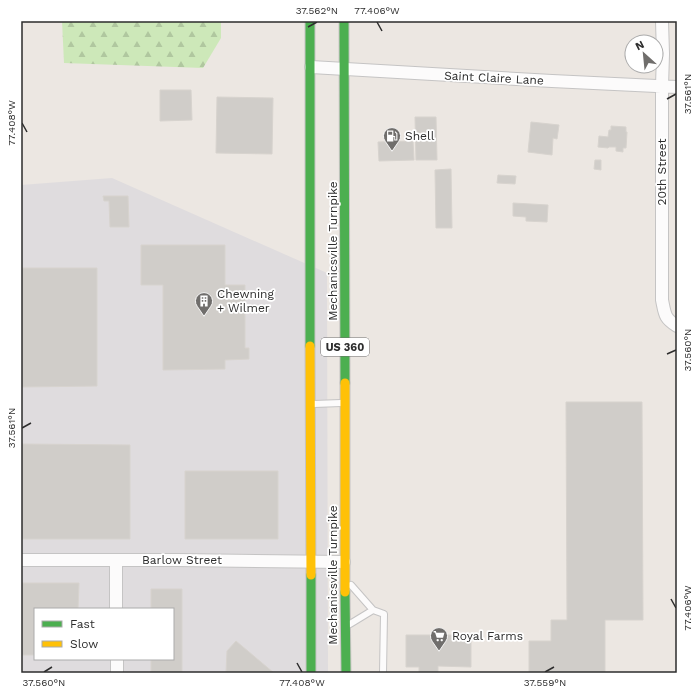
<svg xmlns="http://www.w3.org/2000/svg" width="698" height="694" font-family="'Work Sans',sans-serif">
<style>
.industrial{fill:#dfdcde;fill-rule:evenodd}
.forest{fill:url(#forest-firs)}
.building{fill:#d0cdc9;stroke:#d7d3ce}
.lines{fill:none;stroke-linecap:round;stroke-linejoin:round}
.lane-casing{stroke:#c5c4c4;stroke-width:8}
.street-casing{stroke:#c5c4c4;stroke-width:14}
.fast-casing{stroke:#c6c4c3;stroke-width:11}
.slow-casing{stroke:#c6c4c3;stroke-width:11}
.lane{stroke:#fcfbfb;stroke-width:6}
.street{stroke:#fcfbfb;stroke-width:12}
.fast{stroke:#4caf50;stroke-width:9}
.slow{stroke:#ffc107;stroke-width:9}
.ticks{fill:none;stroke:#2d2d2d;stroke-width:1.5}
.labels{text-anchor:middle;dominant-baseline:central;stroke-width:3.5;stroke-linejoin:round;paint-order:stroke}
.shield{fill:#fff;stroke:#6c6c6c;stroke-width:1}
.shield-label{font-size:11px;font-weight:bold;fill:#2d2d2d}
.street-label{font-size:12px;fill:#2d2d2d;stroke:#fff}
.poi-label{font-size:12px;fill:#2d2d2d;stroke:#fff;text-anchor:start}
.neatline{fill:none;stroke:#2d2d2d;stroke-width:1.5}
.ticks-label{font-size:10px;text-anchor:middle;fill:#2d2d2d}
</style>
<defs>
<pattern id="forest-firs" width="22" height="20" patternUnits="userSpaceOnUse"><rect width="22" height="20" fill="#cde8b9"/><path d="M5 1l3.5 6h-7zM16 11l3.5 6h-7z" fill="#b0c79f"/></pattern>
</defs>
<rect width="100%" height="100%" fill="#ece7e2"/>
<path class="industrial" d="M112 178 327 273 328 673H21V185ZM35 609H173V659H35Z"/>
<path class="forest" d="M62 21H221V38L203 68 64 63Z"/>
<path class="building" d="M160 90H191L192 120 160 121Z
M217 97 273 98 272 154 216 153Z
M415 117H436L437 160H416Z
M531 122 559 125 557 139 553 138 552 155 528 152Z
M611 126 626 127V132H627L626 148H623V152L616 151V147H609L608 148 598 147 599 136 608 137 609 130H611Z
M413 141 414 160 379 161 378 142Z
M595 160H601V170L594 169Z
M451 169 452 228H436L435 170Z
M498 175 516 176 515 184 497 183Z
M103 196H128L129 227H110L109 201H104Z
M513 203 548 205 547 222 526 221V217L513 216Z
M141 245H225V285H245V348H249V359L225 360V369L163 370V285H141Z
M21 268H97V386L21 387Z
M566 402H642L643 620H605V673H529V641H551V620H567Z
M21 444 130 445V539H21Z
M185 471H278V539H185Z
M21 583H79L78 609H35V655H21Z
M151 589H182V673H151V659H173V609H151Z
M406 635H471V667L438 666V673H419V667H406Z
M236 641 274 673H226L227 651Z"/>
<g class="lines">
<g class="lane-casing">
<path id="lane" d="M314 404 341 403
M373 610 384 614 383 673
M350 624 373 610 351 585"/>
</g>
<g class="street-casing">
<path id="street" d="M662 21 663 54 662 86V300C665 314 664 318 677 326
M311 67 552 81 677 87
M21 560H177L344 562
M116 560V609
M117 659V673"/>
</g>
<g class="fast-casing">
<path id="fast" d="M310 21V346
M344 21 345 383
M311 575V673
M345 592 346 673"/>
</g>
<g class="slow-casing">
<path id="slow" d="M310 346 311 575
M345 592V383"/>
</g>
<use href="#lane" class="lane"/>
<use href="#street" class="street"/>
<use href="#fast" class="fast"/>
<use href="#slow" class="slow"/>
</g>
<path class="ticks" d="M377 22 382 31M308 27 317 22M667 99 676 94M22 123 27 132M667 354 676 350M22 428 31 423M671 599 676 608M297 663 302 672M44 672 52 667M545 672 554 667"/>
<defs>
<g id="fuel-pin" transform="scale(0.9)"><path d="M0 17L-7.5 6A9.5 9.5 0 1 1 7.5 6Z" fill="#706e6c" stroke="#fff"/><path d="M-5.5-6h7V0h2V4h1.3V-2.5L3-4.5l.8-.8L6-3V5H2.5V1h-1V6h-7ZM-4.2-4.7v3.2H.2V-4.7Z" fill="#fff"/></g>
<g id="building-pin" transform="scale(0.9)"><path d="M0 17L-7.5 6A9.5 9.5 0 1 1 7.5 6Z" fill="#706e6c" stroke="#fff"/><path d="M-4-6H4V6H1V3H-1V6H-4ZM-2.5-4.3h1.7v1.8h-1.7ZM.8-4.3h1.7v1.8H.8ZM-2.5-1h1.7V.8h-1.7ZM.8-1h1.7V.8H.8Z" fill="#fff"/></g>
<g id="supermarket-pin" transform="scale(0.9)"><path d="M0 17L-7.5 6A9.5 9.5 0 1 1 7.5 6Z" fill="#706e6c" stroke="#fff"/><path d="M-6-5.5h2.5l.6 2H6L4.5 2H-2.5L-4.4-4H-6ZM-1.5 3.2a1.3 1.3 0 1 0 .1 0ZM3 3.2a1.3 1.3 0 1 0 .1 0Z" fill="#fff"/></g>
</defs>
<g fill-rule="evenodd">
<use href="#fuel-pin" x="392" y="136"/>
<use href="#building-pin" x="204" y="301"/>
<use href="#supermarket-pin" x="439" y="636"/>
</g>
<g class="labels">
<rect class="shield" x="321" y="338" width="48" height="18" rx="3"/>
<g class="shield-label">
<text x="345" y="347">US 360</text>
</g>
<g class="street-label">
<text transform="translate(494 78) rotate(3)">Saint Claire Lane</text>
<text transform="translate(662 172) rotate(-90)">20th Street</text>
<text transform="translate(333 251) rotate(-90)">Mechanicsville Turnpike</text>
<text x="182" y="560">Barlow Street</text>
<text transform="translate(333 575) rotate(-90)">Mechanicsville Turnpike</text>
</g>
<g class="poi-label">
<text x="405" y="136">Shell</text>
<text x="217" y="294">Chewning<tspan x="217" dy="14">+ Wilmer</tspan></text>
<text x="452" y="636">Royal Farms</text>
</g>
</g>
<rect width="698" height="694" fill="none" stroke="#ffffff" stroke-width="44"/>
<rect x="34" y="608" width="140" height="52" fill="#ffffff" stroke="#ababab"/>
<rect x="42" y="621" width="20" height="6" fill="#4caf50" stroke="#ababab"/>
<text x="70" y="628" font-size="12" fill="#2d2d2d">Fast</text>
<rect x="42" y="641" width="20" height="6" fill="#ffc107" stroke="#ababab"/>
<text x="70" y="648" font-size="12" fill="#2d2d2d">Slow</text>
<g transform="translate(644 54) rotate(333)"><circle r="19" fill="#ffffff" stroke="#ababab"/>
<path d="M0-3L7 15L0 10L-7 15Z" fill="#706e6c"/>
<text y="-6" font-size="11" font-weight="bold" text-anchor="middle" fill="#2d2d2d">N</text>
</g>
<rect x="22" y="22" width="654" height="650" class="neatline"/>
<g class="ticks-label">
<text x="317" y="14">37.562°N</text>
<text x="377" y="14">77.406°W</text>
<text transform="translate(687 94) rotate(-90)" y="4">37.561°N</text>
<text transform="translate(11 123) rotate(-90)" y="4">77.408°W</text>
<text transform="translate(687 350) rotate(-90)" y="4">37.560°N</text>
<text transform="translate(11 428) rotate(-90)" y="4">37.561°N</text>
<text transform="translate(687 608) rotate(-90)" y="4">77.406°W</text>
<text x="44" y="686">37.560°N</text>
<text x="302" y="686">77.408°W</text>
<text x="545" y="686">37.559°N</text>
</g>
</svg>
